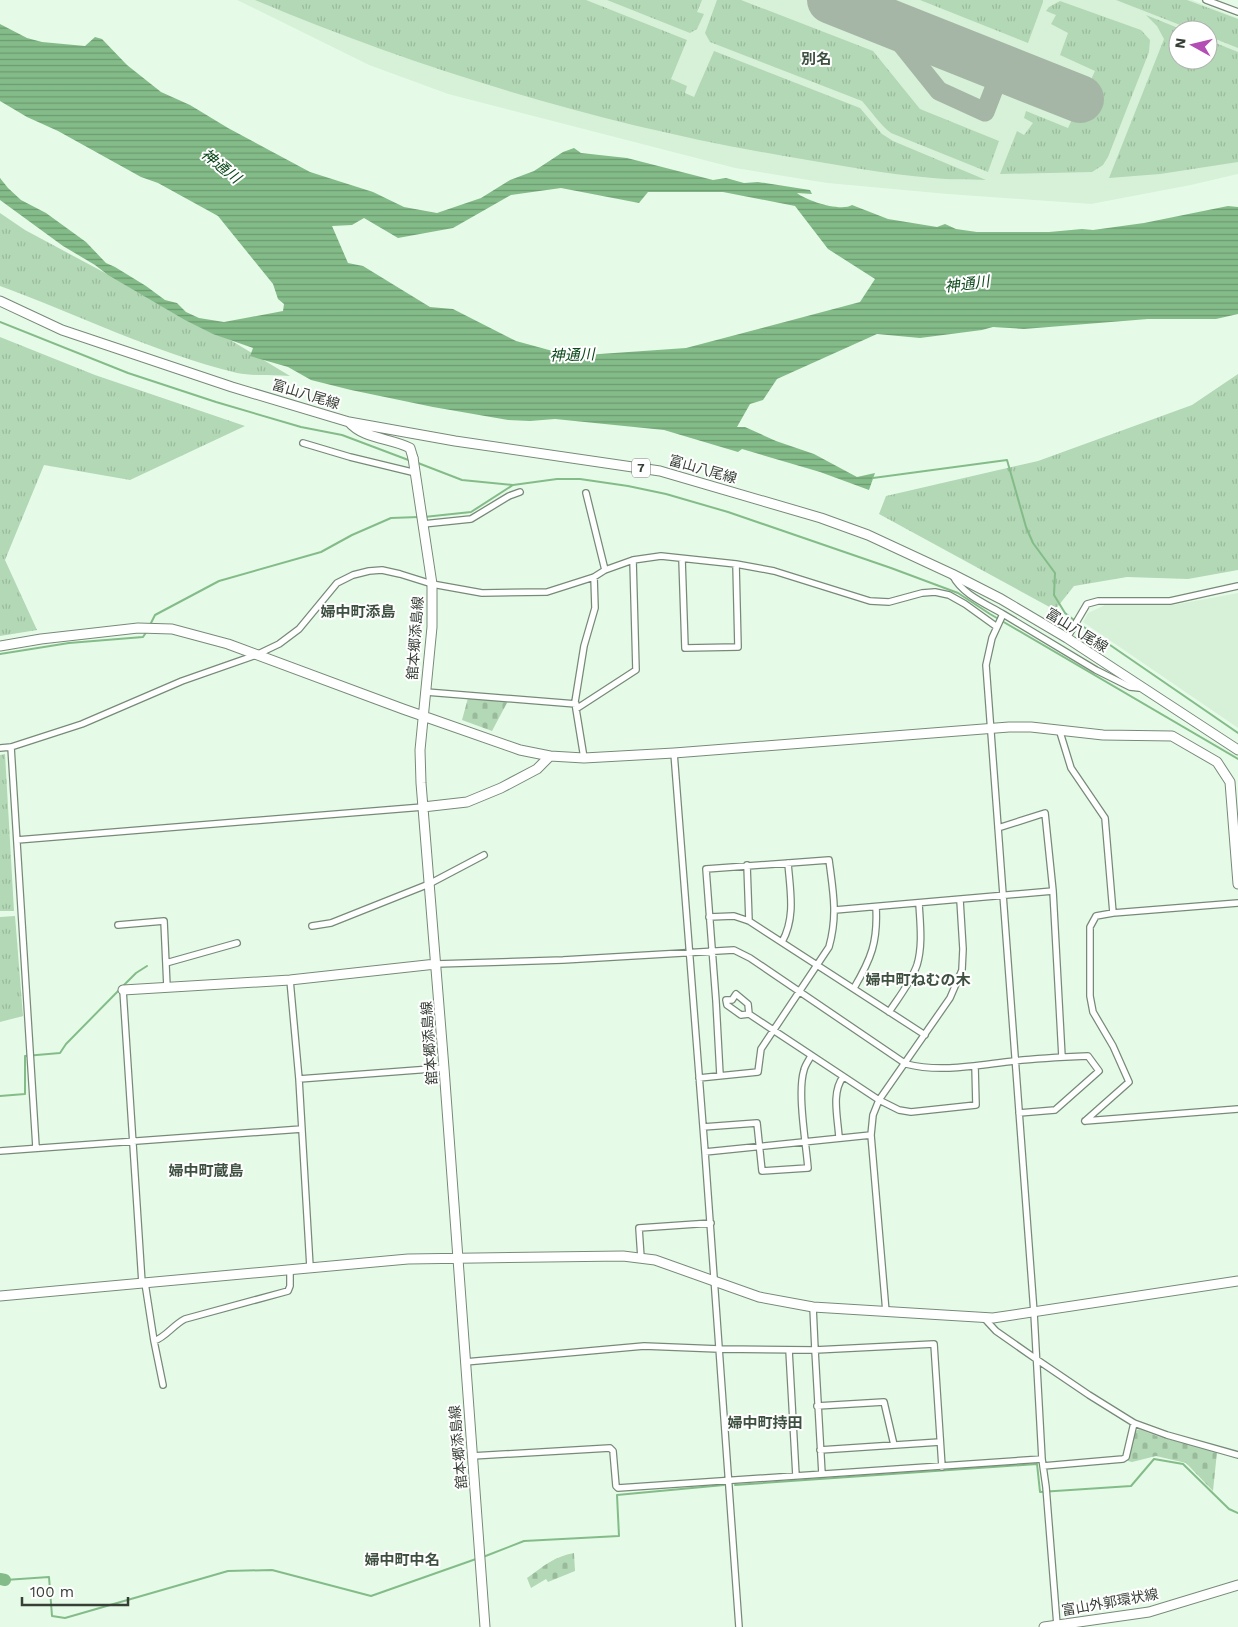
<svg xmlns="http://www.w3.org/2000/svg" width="1238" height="1627" font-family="'Work Sans','Noto Sans JP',sans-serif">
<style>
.built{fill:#d7f1d8;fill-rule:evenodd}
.grass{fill:url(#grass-tufts)}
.cemetery{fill:url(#cemetery-stones)}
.water{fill:url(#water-rules);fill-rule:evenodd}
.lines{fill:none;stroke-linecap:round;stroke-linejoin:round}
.stream{stroke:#84bc89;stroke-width:2}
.river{stroke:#84bc89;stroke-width:12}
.taxiway{stroke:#a6b6a6;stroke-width:19}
.runway{stroke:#a6b6a6;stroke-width:48}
.street-casing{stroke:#778a78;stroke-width:8}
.secondary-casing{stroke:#778a78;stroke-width:11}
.primary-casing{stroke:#778a78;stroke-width:11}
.street{stroke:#fff;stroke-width:5.5}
.secondary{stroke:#fff;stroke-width:9}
.primary{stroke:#fff;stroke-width:9}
.labels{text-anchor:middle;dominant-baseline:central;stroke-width:4;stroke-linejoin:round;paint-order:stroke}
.shield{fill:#fff;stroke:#727872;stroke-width:1}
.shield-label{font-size:12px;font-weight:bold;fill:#363e36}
.street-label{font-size:14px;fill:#363e36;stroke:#fff}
.neighbourhood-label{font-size:15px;font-weight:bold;fill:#3e5040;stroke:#fff}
.water-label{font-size:15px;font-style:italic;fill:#0b491a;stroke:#fff}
</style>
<defs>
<pattern id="grass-tufts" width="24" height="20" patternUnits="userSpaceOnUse" patternTransform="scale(1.25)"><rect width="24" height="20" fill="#b2d8b5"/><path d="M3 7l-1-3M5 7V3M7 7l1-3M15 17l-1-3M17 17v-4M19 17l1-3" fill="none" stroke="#9aba9c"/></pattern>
<pattern id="cemetery-stones" width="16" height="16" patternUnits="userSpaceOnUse" patternTransform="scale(1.25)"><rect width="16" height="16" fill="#b2d8b5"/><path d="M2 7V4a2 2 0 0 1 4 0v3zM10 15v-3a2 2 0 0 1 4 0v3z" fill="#9aba9c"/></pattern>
<pattern id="water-rules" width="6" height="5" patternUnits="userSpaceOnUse" patternTransform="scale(1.25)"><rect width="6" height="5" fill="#84bc89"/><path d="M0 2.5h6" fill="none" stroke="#6d9a71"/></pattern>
</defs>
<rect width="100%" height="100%" fill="#e6fbe7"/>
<path class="built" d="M237 0H1192L1238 18V174L1191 185 1091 204 947 194 827 183 735 168 448 94 369 65ZM1178 30H1208V60H1178Z
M1238 593V728L1083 622 1088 613 1109 603 1173 605Z"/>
<path class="grass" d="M255 0H586L687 40 671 79 687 86 685 93 694 97 714 51 860 108 882 134 893 141 986 180C968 179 950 180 933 178 885 174 837 165 790 157 606 126 427 72 255 0Z
M607 0H702L697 12 704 14 697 29 690 33Z
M717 0H741L873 51 920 109 999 141 988 172 891 133C879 124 872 112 862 101L710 42 705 33Z
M920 0H1043V2L1028 43Z
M1116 0H1187L1238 19V48L1208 36V30H1193Z
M1060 1 1141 30 1150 40 1149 52 1108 157 1103 165 1092 172 1000 174 1017 131 1024 135 1033 123 1024 118 1026 111 1068 128 1095 71 1060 55 1068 33 1051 24 1056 15 1046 11 1049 7Z
M1146 15 1183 30H1178V60H1208V40L1238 52V162L1160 174 1109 178 1164 39 1157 26Z
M0 213 25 230 232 341 290 376C273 375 254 376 237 373 155 353 79 315 0 286Z
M0 337 95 375 245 426 130 480 44 465 5 560 37 630 0 636Z
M1238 374V570L1188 579 1127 577 1074 586 1055 610 879 514 886 496 1038 461 1192 405Z
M5 754 14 911H0V755Z
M15 916 23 1016 0 1022V917Z"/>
<path class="cemetery" d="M468 698 508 701 492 731 462 720Z
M1139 1429 1157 1436 1217 1452 1213 1491 1186 1463 1156 1456 1132 1462 1128 1461 1134 1432Z
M574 1553 575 1571 548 1582 546 1579 531 1588 527 1578C542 1567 555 1556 574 1553Z"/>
<path class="water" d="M0 24 27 38 42 42 85 46 95 37 102 39 127 65 161 92 190 105 228 128 310 172 373 192 404 207 437 213 481 198 510 180 534 171 563 152 574 148 581 153 627 158 713 180 726 178 744 183 758 182 810 190 812 194 797 193C807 201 841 212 852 205L888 219 937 227 945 224 956 229 977 232H1049L1082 229 1093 230 1144 223 1228 206 1238 207V314L1216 319H1148L1024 329 993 327 982 330 920 338 877 334 777 379 763 400 750 404 737 427H745L776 441 814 454 857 477 875 473 869 490 820 472 742 449 738 452 664 430 555 419 530 421 508 420 433 407 351 390 311 380 288 367 250 356 253 348 213 334 185 320 108 275 95 265 63 246 0 200V178L8 188 21 200 46 213 86 242 106 263 115 267 146 286 165 300 177 303 186 312 199 318 224 322 283 311 284 304 278 299 273 284 218 216 158 183 141 177 58 131 27 117 0 101ZM561 188 639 203 648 192H723L795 206 828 249 875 279 860 302 686 348 571 356 516 341 453 309 430 307 363 266 348 263 332 226 352 225 364 218 398 238 453 228 511 195Z"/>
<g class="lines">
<path class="stream" d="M0 322 128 373 216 402 301 427 342 435 411 461
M418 463 462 480 513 485 557 479H580L628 486 666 494 728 512 891 568 958 593 990 614 1238 759
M873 478 1007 460 1026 527 1033 543 1055 573 1054 595 1065 613 1074 620
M424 517 471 512 513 485
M1078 623 1238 733
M150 625 155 615 219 581 321 552 352 535 391 518 419 517
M0 654 69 643 143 637 147 631
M0 1096 25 1094V1056L60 1053 66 1044 125 984 136 973 147 966
M735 1485 1037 1464 1040 1492 1131 1486 1154 1459 1183 1464 1229 1509 1238 1513
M483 1557 524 1541 619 1536 617 1495 724 1485
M5 1580 49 1577 52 1616 65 1618 228 1571 272 1570 371 1596 476 1559"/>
<path class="river" d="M0 1579 5 1580"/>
<path class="taxiway" d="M882 20 939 91 985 112 1002 68"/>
<path class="runway" d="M831 0 1080 99"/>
<g class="street-casing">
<path id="street" d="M1206 0 1238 12
M303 443 350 457 416 473
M586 493 605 570
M423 524 471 519 509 496 520 492
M682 559 685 648 738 647 736 564
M953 576C962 594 986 604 1003 614L992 638 986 665 1034 1313 1042 1459 1046 1487 1057 1625
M594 577 595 608 584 646 575 702 576 709 636 670 633 560
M1003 614 1096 670 1130 687 1139 688
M1067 638 1087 604 1098 601H1170L1238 586
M426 692 576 704
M576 709 584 758
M1059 729 1071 768 1105 818 1113 913
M11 747 36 1147
M0 748 11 747 82 724 182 681 256 655 279 644 299 629 337 583 353 575 369 571 382 570 400 574 432 584 482 593 547 592 594 577 605 570 633 560 661 556 736 564 774 571 870 601 889 602 922 593 935 592 949 595 965 604 997 627
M674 753 705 1152 739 1627
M998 828 1045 813 1053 891 1062 1057
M17 840 423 807
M747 865 749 921
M835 910 1053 891
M709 917 734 916 749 921 925 1035
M118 925 164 921 167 987
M312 926 331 923 429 884 484 855
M782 942C796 917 790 890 788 863
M166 963 237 943
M436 964 563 960 734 950 750 958 906 1064C941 1073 978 1065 1014 1061 1038 1058 1063 1057 1088 1056L1099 1071 1055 1110 1019 1113
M290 980 299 1079 310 1267
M854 988C871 959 878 942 876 907
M123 990 142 1283
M889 1012C899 997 911 982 917 965 923 945 920 923 919 903
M749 1014 748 1004 736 994 732 1000H726L727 1005 741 1015 749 1014 879 1100 899 1110 911 1112 976 1105 975 1066
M699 1078 758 1072 761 1049 829 947C838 915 833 891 829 860L706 869 716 1001 720 1075
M299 1079 444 1068
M1085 1121 1129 1082 1113 1046 1093 1012 1090 996V927L1096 916 1113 913 1238 903
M1085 1121 1238 1109
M703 1127 757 1123 762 1171 808 1168C806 1143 797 1092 804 1070 805 1065 809 1060 811 1056
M839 1138C838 1118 831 1093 843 1077
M0 1151 302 1129
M705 1152 871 1135
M641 1258 639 1228 711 1223
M145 1283 154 1341C166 1337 173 1325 185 1319L288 1291 290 1286V1269
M886 1312 871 1135 873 1115 879 1100 950 998 962 970 963 949 960 900
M984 1318 996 1331 1036 1359 1089 1395 1134 1423 1167 1435 1238 1455
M154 1341 163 1385
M789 1350 796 1476
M465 1362 644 1346 719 1349 815 1350 813 1307
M817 1406 884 1402 894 1445
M820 1450 940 1442
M472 1456 610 1448 613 1451 616 1486 618 1488 1042 1459
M1043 1466 1123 1459 1126 1457 1134 1423
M822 1474 815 1350 934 1344 942 1467"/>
</g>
<g class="secondary-casing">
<path id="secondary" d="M413 458 432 584V627L420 750 421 783 444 1068 485 1627
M0 646 41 639 138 628 172 629 228 644 403 709 520 750 550 756
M423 807 467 802 501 788 537 769 550 756 584 758 674 753 1009 727H1031L1103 735 1172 736 1217 762 1230 782 1238 884
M123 990 290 980 436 964
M0 1296 408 1259 623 1256 655 1260 759 1297 813 1307 993 1318 1238 1281"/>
</g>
<g class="primary-casing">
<path id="primary" d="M0 301 62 330 232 387 349 422 455 441 660 471 821 518 868 535 952 574 1001 599 1067 638 1238 750
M349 422C363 439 391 438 410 448L413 458
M1044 1627 1149 1612 1238 1585"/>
</g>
<use href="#street" class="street"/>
<use href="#secondary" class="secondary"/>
<use href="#primary" class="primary"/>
</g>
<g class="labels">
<rect class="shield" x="632" y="458.5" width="18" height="19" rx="4"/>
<g class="shield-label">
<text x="641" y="468">7</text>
</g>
<g class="street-label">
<text transform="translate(306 394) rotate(17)">富山八尾線</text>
<text transform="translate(703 469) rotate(16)">富山八尾線</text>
<text transform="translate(1077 630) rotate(32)">富山八尾線</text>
<text transform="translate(415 638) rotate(-86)">舘本郷添島線</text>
<text transform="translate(429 1043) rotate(-94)">舘本郷添島線</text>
<text transform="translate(458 1447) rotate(-95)">舘本郷添島線</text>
<text transform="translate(1110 1602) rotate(-10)">富山外郭環状線</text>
</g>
<g class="neighbourhood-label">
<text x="816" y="59">別名</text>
<text x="358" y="612">婦中町添島</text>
<text x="918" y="980">婦中町ねむの木</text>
<text x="206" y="1171">婦中町蔵島</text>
<text x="765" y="1423">婦中町持田</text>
<text x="402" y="1560">婦中町中名</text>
</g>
<g class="water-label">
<text transform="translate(221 166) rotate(39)">神通川</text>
<text transform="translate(967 284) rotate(-7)">神通川</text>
<text transform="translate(572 355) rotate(-2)">神通川</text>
</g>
</g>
<g transform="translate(1193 45) rotate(278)"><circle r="24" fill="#ffffff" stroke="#afb2af"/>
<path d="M0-4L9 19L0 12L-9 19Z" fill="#b24eb4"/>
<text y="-8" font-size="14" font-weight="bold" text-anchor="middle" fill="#363e36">N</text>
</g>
<path d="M22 1597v8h106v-8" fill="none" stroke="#363e36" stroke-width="2.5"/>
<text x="30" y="1597" font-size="15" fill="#363e36" stroke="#ffffff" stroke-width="4" paint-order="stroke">100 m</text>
</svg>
